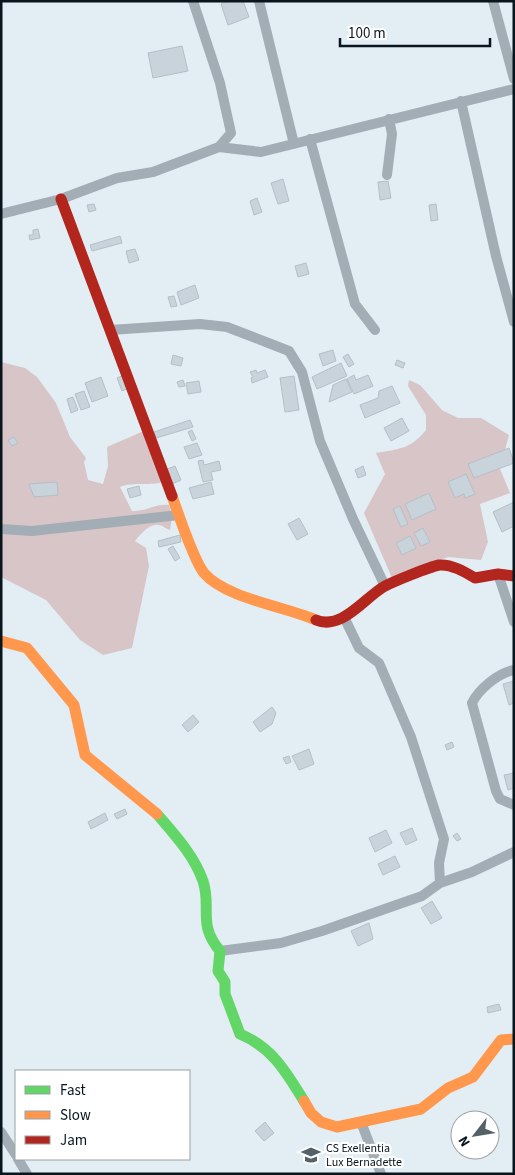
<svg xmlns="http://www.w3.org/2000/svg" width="515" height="1175" font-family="'Source Sans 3',sans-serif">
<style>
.forest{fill:#d8c5c7}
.building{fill:#c8d3db;stroke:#b4bfc6}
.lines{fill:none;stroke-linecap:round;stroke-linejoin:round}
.street{stroke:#a2adb5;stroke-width:10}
.fast{stroke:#63d668;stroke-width:11}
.slow{stroke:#ff974d;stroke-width:11}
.jam{stroke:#b3261e;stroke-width:11}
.labels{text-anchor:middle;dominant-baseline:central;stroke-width:4.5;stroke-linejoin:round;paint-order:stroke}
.poi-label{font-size:12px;fill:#08151d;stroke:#fff;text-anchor:start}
</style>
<rect width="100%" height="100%" fill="#e2edf4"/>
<path class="forest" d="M1 362 25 368 37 377 56 403 70 437 86 458 84 462 88 480 103 484 108 466 107 447 146 430 165 481C151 487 134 481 120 487L132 511C145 512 156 503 169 505L172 517 170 530C166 529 162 525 159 525 149 523 140 535 135 541L146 548 149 566 132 648 103 655 80 640 46 600 1 577Z
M409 380 420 385 442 410 458 418H481L509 435 500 469 510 493 480 504 488 542 481 560 448 557 392 578 364 513 385 474 376 453C399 449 411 449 426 430V415L408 386Z"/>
<path class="building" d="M227 1H243L249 17 228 25 221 4Z
M182 46 188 71 153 78 148 53Z
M283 179 289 201 278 204 271 183Z
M388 181 391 198 380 200 378 182Z
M257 198 262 212 254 215 250 201Z
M94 204 96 210 89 212 87 205Z
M436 204 438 220 431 221 429 205Z
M38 229 40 238 30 240 29 235H33V230Z
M120 236 122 243 92 251 90 245Z
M135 249 139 260 129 263 126 251Z
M306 263 309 274 298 277 295 266Z
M195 285 199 298 181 305 177 292Z
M174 296 177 306 171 307 168 297Z
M333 350 336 361 323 366 319 354Z
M348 354 354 364 349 367 343 357Z
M173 355 183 358 181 366 171 364Z
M397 360 405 363 403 368 395 365Z
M341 363 347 376 317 389 312 377Z
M256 370 257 373 265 370 268 377 252 383 251 378 253 377 250 372Z
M124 375 129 388 122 391 117 378Z
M354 375 356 380 368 375 373 386 354 394 347 379Z
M294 376 299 410 285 412 280 378Z
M101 377 108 396 92 402 85 383Z
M346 379 352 392 329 402 333 385Z
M183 380 185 386 179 387 177 382Z
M199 381 201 392 188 394 186 383Z
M392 386 400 403 365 418 360 405 378 398 379 391Z
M84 391 90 407 81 410 75 394Z
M73 397 78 410 71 413 67 399Z
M402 418 409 431 391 441 384 428Z
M190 420 193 427 156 438 154 432Z
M192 430 196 439 192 441 188 432Z
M14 437 18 443 12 446 8 440Z
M197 443 202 455 189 459 184 447Z
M509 448 514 463 474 478 468 464Z
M203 460 204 465 219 461 221 470 211 472 213 480 203 482 198 461Z
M175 466 181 480 170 485 165 470Z
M363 466 366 475 358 478 355 470Z
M466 474 475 494 465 498 464 494 455 498 448 482Z
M57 482 58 495 34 497 29 484Z
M211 482 214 494 193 499 189 488Z
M139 486 141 495 130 498 127 489Z
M429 493 436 509 412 520 405 504Z
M514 502V526L502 532 493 512Z
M400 506 408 524 401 527 393 509Z
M299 518 308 534 297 540 288 524Z
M423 528 430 542 421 546 414 533Z
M180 535 181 542 159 547 158 541Z
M410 536 416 548 402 555 396 543Z
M173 546 180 558 175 561 168 549Z
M514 681V703L509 705 503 684Z
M272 707 276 713 272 724 260 732 253 722Z
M193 715 199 722 188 732 182 725Z
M452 742 454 747 447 750 445 745Z
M309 749 314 764 299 770 292 756Z
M289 756 291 762 286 764 283 758Z
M514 773V788L508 790 504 775Z
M125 809 127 814 117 819 114 814Z
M105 813 108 820 91 829 88 822Z
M412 828 417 840 406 845 400 833Z
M386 830 392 843 375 852 369 838Z
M457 833 461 839 457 841 453 836Z
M395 856 400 867 383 875 378 864Z
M432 901 442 918 431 924 421 908Z
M369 923 373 939 358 946 351 931Z
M499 1004 501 1010 488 1013 487 1007Z
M265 1122 274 1133 264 1141 255 1131Z"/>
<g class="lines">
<path class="street" d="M193 1 220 83 231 133 219 147
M259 1 294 144
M493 1 514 79
M461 101 496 256 514 322
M310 139 355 304 375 330
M387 175 392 134 389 119
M1 214 61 199 117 178 153 172 219 147 261 152 514 89
M110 330 200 324 227 327 289 351 302 372 320 441 353 519 385 586
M1 529 32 531 179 515
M498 574 514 622
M344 617 359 648 379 663 411 737 444 839 439 863 440 883
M514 670C498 673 479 689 472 703L496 791 500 799 514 805
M220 951 281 943 322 931 422 896 440 883 472 872 514 852
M361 1122 381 1174
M1 1132 16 1155
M18 1159 27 1174"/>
<path class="fast" d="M157 814C174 834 194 855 203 881 212 908 197 924 220 951L218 971 225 982V994L240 1034C273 1048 286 1072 304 1101"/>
<path class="slow" d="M172 496C178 513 194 561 204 573 225 598 286 607 316 620
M1 641 27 648 74 705 85 755 157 814
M304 1101 311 1113 321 1122 337 1127 421 1109 448 1088 473 1077 501 1040 514 1039"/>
<path class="jam" d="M61 199 172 496
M316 620C342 631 365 597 385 586 395 581 429 567 439 565 452 564 465 572 475 578L498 574 514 576"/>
</g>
<defs>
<g id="school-bare" transform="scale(1.5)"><path d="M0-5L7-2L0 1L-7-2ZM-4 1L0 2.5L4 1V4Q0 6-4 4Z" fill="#546168" stroke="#fff" stroke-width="2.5" paint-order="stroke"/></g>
</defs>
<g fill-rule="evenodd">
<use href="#school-bare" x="311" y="1155"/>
</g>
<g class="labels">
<g class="poi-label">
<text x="326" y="1148">CS Exellentia<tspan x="326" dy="14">Lux Bernadette</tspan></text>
</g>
</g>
<rect width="515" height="1175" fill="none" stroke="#08151d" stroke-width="5"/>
<rect x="15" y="1070" width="175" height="90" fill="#ffffff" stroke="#9ca1a5"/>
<rect x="25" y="1086" width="25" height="8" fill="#63d668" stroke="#9ca1a5"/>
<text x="60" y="1095" font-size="15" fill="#08151d">Fast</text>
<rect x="25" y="1111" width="25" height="8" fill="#ff974d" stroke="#9ca1a5"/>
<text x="60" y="1120" font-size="15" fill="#08151d">Slow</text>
<rect x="25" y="1136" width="25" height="8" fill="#b3261e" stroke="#9ca1a5"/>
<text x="60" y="1145" font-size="15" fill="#08151d">Jam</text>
<g transform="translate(475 1135) rotate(239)"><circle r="24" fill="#ffffff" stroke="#9ca1a5"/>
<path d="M0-4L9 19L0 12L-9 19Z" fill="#546168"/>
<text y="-8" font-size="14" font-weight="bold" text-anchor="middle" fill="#08151d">N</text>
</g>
<path d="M340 38v8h150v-8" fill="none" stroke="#08151d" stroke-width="2.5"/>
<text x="348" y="38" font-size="15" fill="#08151d" stroke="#ffffff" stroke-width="4" paint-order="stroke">100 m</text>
</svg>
